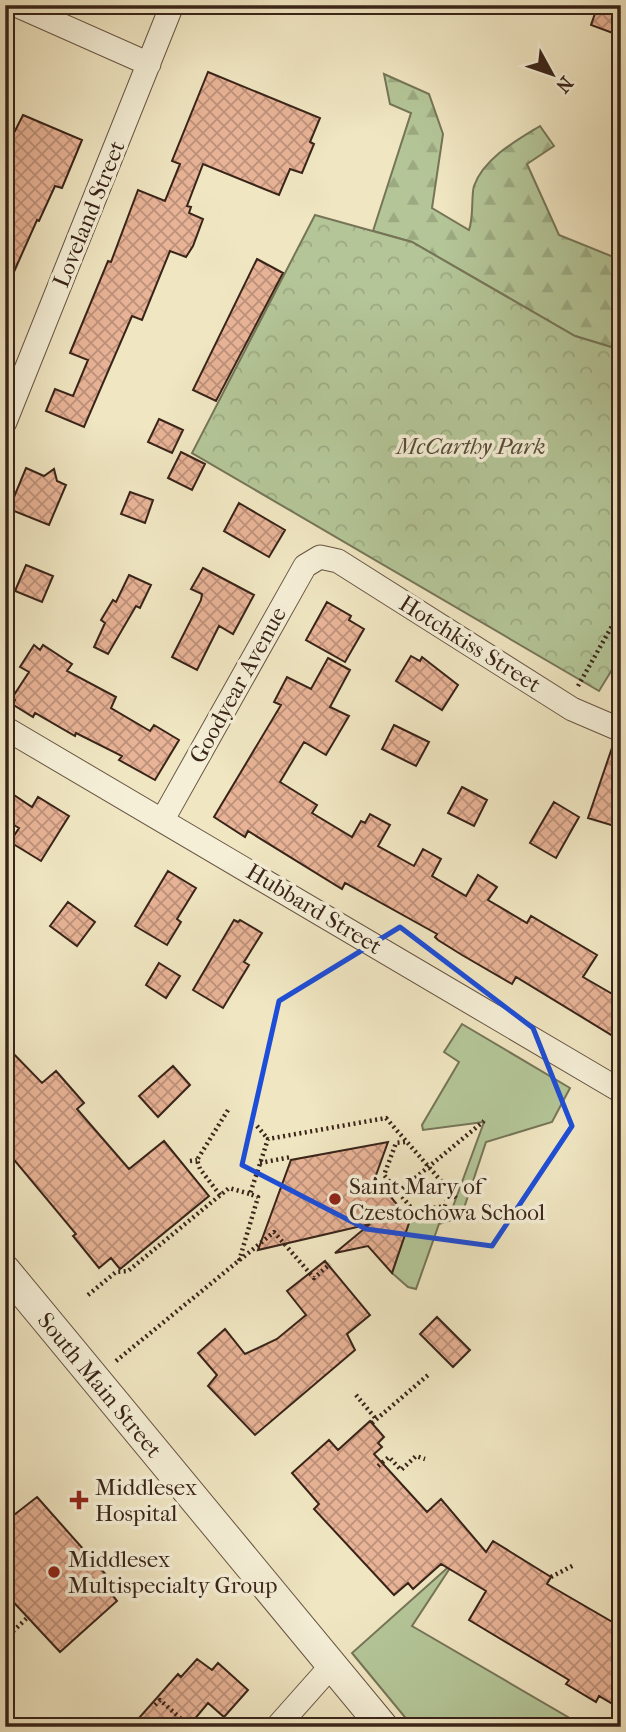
<svg xmlns="http://www.w3.org/2000/svg" width="626" height="1732" font-family="'IM FELL French Canon',serif">
<style>
.grass{fill:#b4c698;stroke:#767558;stroke-width:2}
.forest{fill:url(#forest-firs);stroke:#767558;stroke-width:2}
.park{fill:url(#park-crowns);stroke:#767558;stroke-width:2}
.building{fill:url(#building-cross-hatch);stroke:#392419;stroke-width:2}
.lines{fill:none;stroke-linecap:round;stroke-linejoin:round}
.minor-casing{stroke:#675443;stroke-width:25}
.tertiary-casing{stroke:#675443;stroke-width:32}
.path{stroke:#392419;stroke-width:4.5;stroke-dasharray:2 3.5;stroke-linecap:butt}
.minor{stroke:#f5efd7;stroke-width:23}
.tertiary{stroke:#f5efd7;stroke-width:30}
.marked{fill:none;stroke:#1d4ed8;stroke-width:5;stroke-linejoin:round}
.poi-dot{fill:#8f2418;stroke:#f5efd7;stroke-width:2.5}
.labels{text-anchor:middle;dominant-baseline:central;stroke-width:7;stroke-linejoin:round;paint-order:stroke}
.street-label{font-size:23px;fill:#392419;stroke:#f5efd7}
.park-label{font-size:23px;font-style:italic;fill:#584c39;stroke:#f5efd7}
.poi-label{font-size:23px;fill:#392419;stroke:#f5efd7;text-anchor:start}
</style>
<defs>
<pattern id="forest-firs" width="22" height="20" patternUnits="userSpaceOnUse" patternTransform="scale(1.75)"><rect width="22" height="20" fill="#b4c698"/><path d="M5 1l3.5 6h-7zM16 11l3.5 6h-7z" fill="#9caa82"/></pattern>
<pattern id="park-crowns" width="20" height="18" patternUnits="userSpaceOnUse" patternTransform="scale(1.75)"><rect width="20" height="18" fill="#b4c698"/><path d="M2 6a3 3 0 1 1 6 0M12 15a3 3 0 1 1 6 0" fill="none" stroke="#9caa82"/></pattern>
<pattern id="building-cross-hatch" width="8" height="8" patternUnits="userSpaceOnUse" patternTransform="scale(1.75)"><rect width="8" height="8" fill="#e8b396"/><path d="M0 0l8 8M0 8l8-8" fill="none" stroke="#bd917a"/></pattern>
</defs>
<rect width="100%" height="100%" fill="#f0e6c2"/>
<filter id="stains"><feTurbulence type="fractalNoise" baseFrequency=".00286" numOctaves="4"/><feColorMatrix values="0 0 0 0 .2 0 0 0 0 .09 0 0 0 0 .02 0 0 0 .5 -.17"/></filter>
<radialGradient id="worn" r=".72"><stop offset=".6" stop-color="#630" stop-opacity="0"/><stop offset="1" stop-color="#630" stop-opacity=".3"/></radialGradient>
<path class="grass" d="M462 1024 570 1088 552 1122 486 1142 461 1217 439 1224 416 1289 408 1287 392 1273 410 1220 451 1212 484 1122 423 1130 422 1125 459 1062 444 1052Z
M454 1562 412 1626 585 1727H413L352 1653Z"/>
<path class="forest" d="M384 74 429 94 443 134 432 208 469 230C474 216 471 195 474 186 484 158 517 140 540 126L554 146 527 164 559 235 621 260V350L575 336 412 242 373 231 411 113 390 104Z"/>
<path class="park" d="M315 215 412 242 575 336 621 350V655L599 691 192 453Z"/>
<path class="building" d="M598 5H621V36L591 25Z
M208 72 320 118 310 142 314 144 302 173 290 169 279 195 203 164 187 206 191 207 189 213 203 219 193 246 186 257 170 251 142 320 132 316 84 427 46 411 55 389 73 396 88 360 70 353 108 261 111 262 138 190 165 201 180 164 172 161Z
M23 115 82 140 62 188 55 186 39 221 37 220 5 292V127L15 131Z
M257 259 283 273 216 401 193 390Z
M159 419 183 430 172 453 148 442Z
M181 452 205 464 192 490 168 478Z
M26 468 44 476 54 469 57 481 66 485 49 525 9 509Z
M130 492 153 500 145 523 121 514Z
M239 503 285 530 269 557 224 531Z
M26 565 53 576 42 602 15 591Z
M203 568 254 595 233 634 219 626 197 670 172 657 201 600 202 594 191 589Z
M129 575 151 585 140 608 136 606 108 654 94 647 105 623 101 620 113 600 116 602Z
M327 602 351 616 349 620 364 629 345 662 306 640Z
M34 645 40 650 43 645 72 664 67 671 116 697 111 708 150 731 154 725 179 740 155 780 119 760 122 756 76 733 75 736 35 713 33 717 12 704 15 700 12 698 29 672 20 667Z
M411 656 420 661 422 657 458 685 442 710 396 681Z
M328 658 350 670 330 707 349 716 326 755 304 742 280 782 317 805 312 813 352 837 361 821 365 823 370 814 390 825 378 846 414 866 423 849 441 859 432 876 466 896 478 875 497 887 488 900 527 923 531 916 597 955 583 977 621 999V1022L613 1036 516 977 512 984 462 955 438 940 435 937 437 934 345 883 342 889 248 831 245 837 214 817 281 705 274 702 287 677 311 689Z
M394 725 429 742 416 766 382 749Z
M614 742 621 744V828L588 818Z
M462 787 487 800 474 826 448 813Z
M5 789 32 807 38 797 69 816 41 861 10 842 19 828 5 820Z
M554 802 579 817 556 858 530 843Z
M168 871 196 888 177 919 181 922 167 945 135 926Z
M68 902 95 922 77 946 50 926Z
M234 920 238 922 240 920 262 933 244 962 249 965 223 1008 193 990Z
M159 963 180 976 166 998 146 985Z
M5 1045 42 1083 56 1071 84 1103 77 1109 129 1169 164 1141 209 1196 120 1269 111 1258 99 1268 73 1236 76 1234 5 1149Z
M173 1066 190 1085 158 1117 139 1096Z
M388 1142 375 1178 410 1220 392 1273 368 1246 335 1253 370 1224 258 1250 291 1160Z
M325 1261 370 1315 347 1334 355 1350 255 1435 208 1386 217 1375 198 1353 225 1329 245 1354 277 1339 306 1315 287 1291Z
M437 1317 470 1350 453 1367 420 1334Z
M370 1421 384 1437 378 1443 382 1447 374 1454 427 1512 441 1499 486 1552 493 1541 551 1577 547 1584 621 1627V1709L599 1696 596 1702 566 1684 569 1680 469 1620 486 1591 441 1564 413 1589 408 1583 394 1595 314 1509 319 1504 292 1473 329 1440 338 1450Z
M37 1497 116 1586 110 1592 117 1601 60 1652 5 1593V1522Z
M197 1659 212 1670 218 1663 248 1690 224 1717 208 1703 188 1727H131L178 1674 181 1677Z"/>
<g class="lines">
<g class="minor-casing">
<path id="minor" d="M16 5 149 64
M5 422 172 5
M5 728 621 1091
M163 819 305 566 320 557 338 561 572 709 621 730
M277 1727 332 1665"/>
</g>
<g class="tertiary-casing">
<g id="tertiary">
<path id="s1" d="M5 1270 383 1727"/>
</g>
</g>
<path class="path" d="M578 686 621 610
M257 1126 268 1139
M405 1142 396 1143 384 1175 414 1211 445 1206 449 1191
M190 1161 197 1160
M260 1163 291 1157
M398 1192 484 1121
M220 1195 200 1169 197 1160 228 1110
M5 1201 8 1198
M239 1261 258 1197 250 1194 268 1139 386 1118 456 1198
M88 1295 116 1272 128 1271 229 1188 250 1194
M116 1361 274 1232 314 1278 330 1264
M356 1395 376 1419
M372 1423 428 1375
M378 1466 389 1457 401 1470 416 1456 425 1459
M551 1577 574 1565
M611 1603H621
M5 1612 14 1603
M621 1618V1621
M5 1639 29 1616
M155 1705 160 1700 190 1727"/>
<use href="#minor" class="minor"/>
<use href="#tertiary" class="tertiary"/>
</g>
<path class="marked" d="M400 927 533 1028 572 1126 492 1246 366 1229 242 1165 279 1001Z"/>
<g class="poi-dot">
<circle cx="335" cy="1199" r="7"/>
<path d="M75.5 1489.5h7v7h7v7h-7v7h-7v-7h-7v-7h7z"/>
<circle cx="54" cy="1572" r="7"/>
</g>
<g class="labels">
<g class="street-label">
<text transform="translate(89 214) rotate(-68)">Loveland Street</text>
<text transform="translate(470 644) rotate(32)">Hotchkiss Street</text>
<text transform="translate(238 685) rotate(-61)">Goodyear Avenue</text>
<text transform="translate(314 909) rotate(31)">Hubbard Street</text>
<text stroke="none"><textPath href="#s1" startOffset="149">South Main Street</textPath></text>
</g>
<g class="park-label">
<text x="471" y="446">McCarthy Park</text>
</g>
<g class="poi-label">
<text x="349" y="1186">Saint Mary of<tspan x="349" dy="26">Czestochowa School</tspan></text>
<text x="95" y="1487">Middlesex<tspan x="95" dy="26">Hospital</tspan></text>
<text x="68" y="1559">Middlesex<tspan x="68" dy="26">Multispecialty Group</tspan></text>
</g>
</g>
<rect width="626" height="1732" fill="none" stroke="#f0e6c2" stroke-width="28"/>
<rect x="7" y="7" width="612" height="1718" fill="none" stroke="#392419" stroke-width="3.5"/>
<rect x="14" y="14" width="598" height="1704" fill="none" stroke="#392419" stroke-width="2"/>
<g transform="translate(552 74) rotate(130)" stroke="#f5efd7" stroke-width="5" paint-order="stroke">
<path d="M0-5L12 26L0 18L-12 26Z" fill="#392419"/>
<text y="-10" font-size="19" font-weight="bold" text-anchor="middle" fill="#392419">N</text>
</g>
<rect width="100%" height="100%" filter="url(#stains)"/>
<rect width="100%" height="100%" fill="url(#worn)"/>
</svg>
